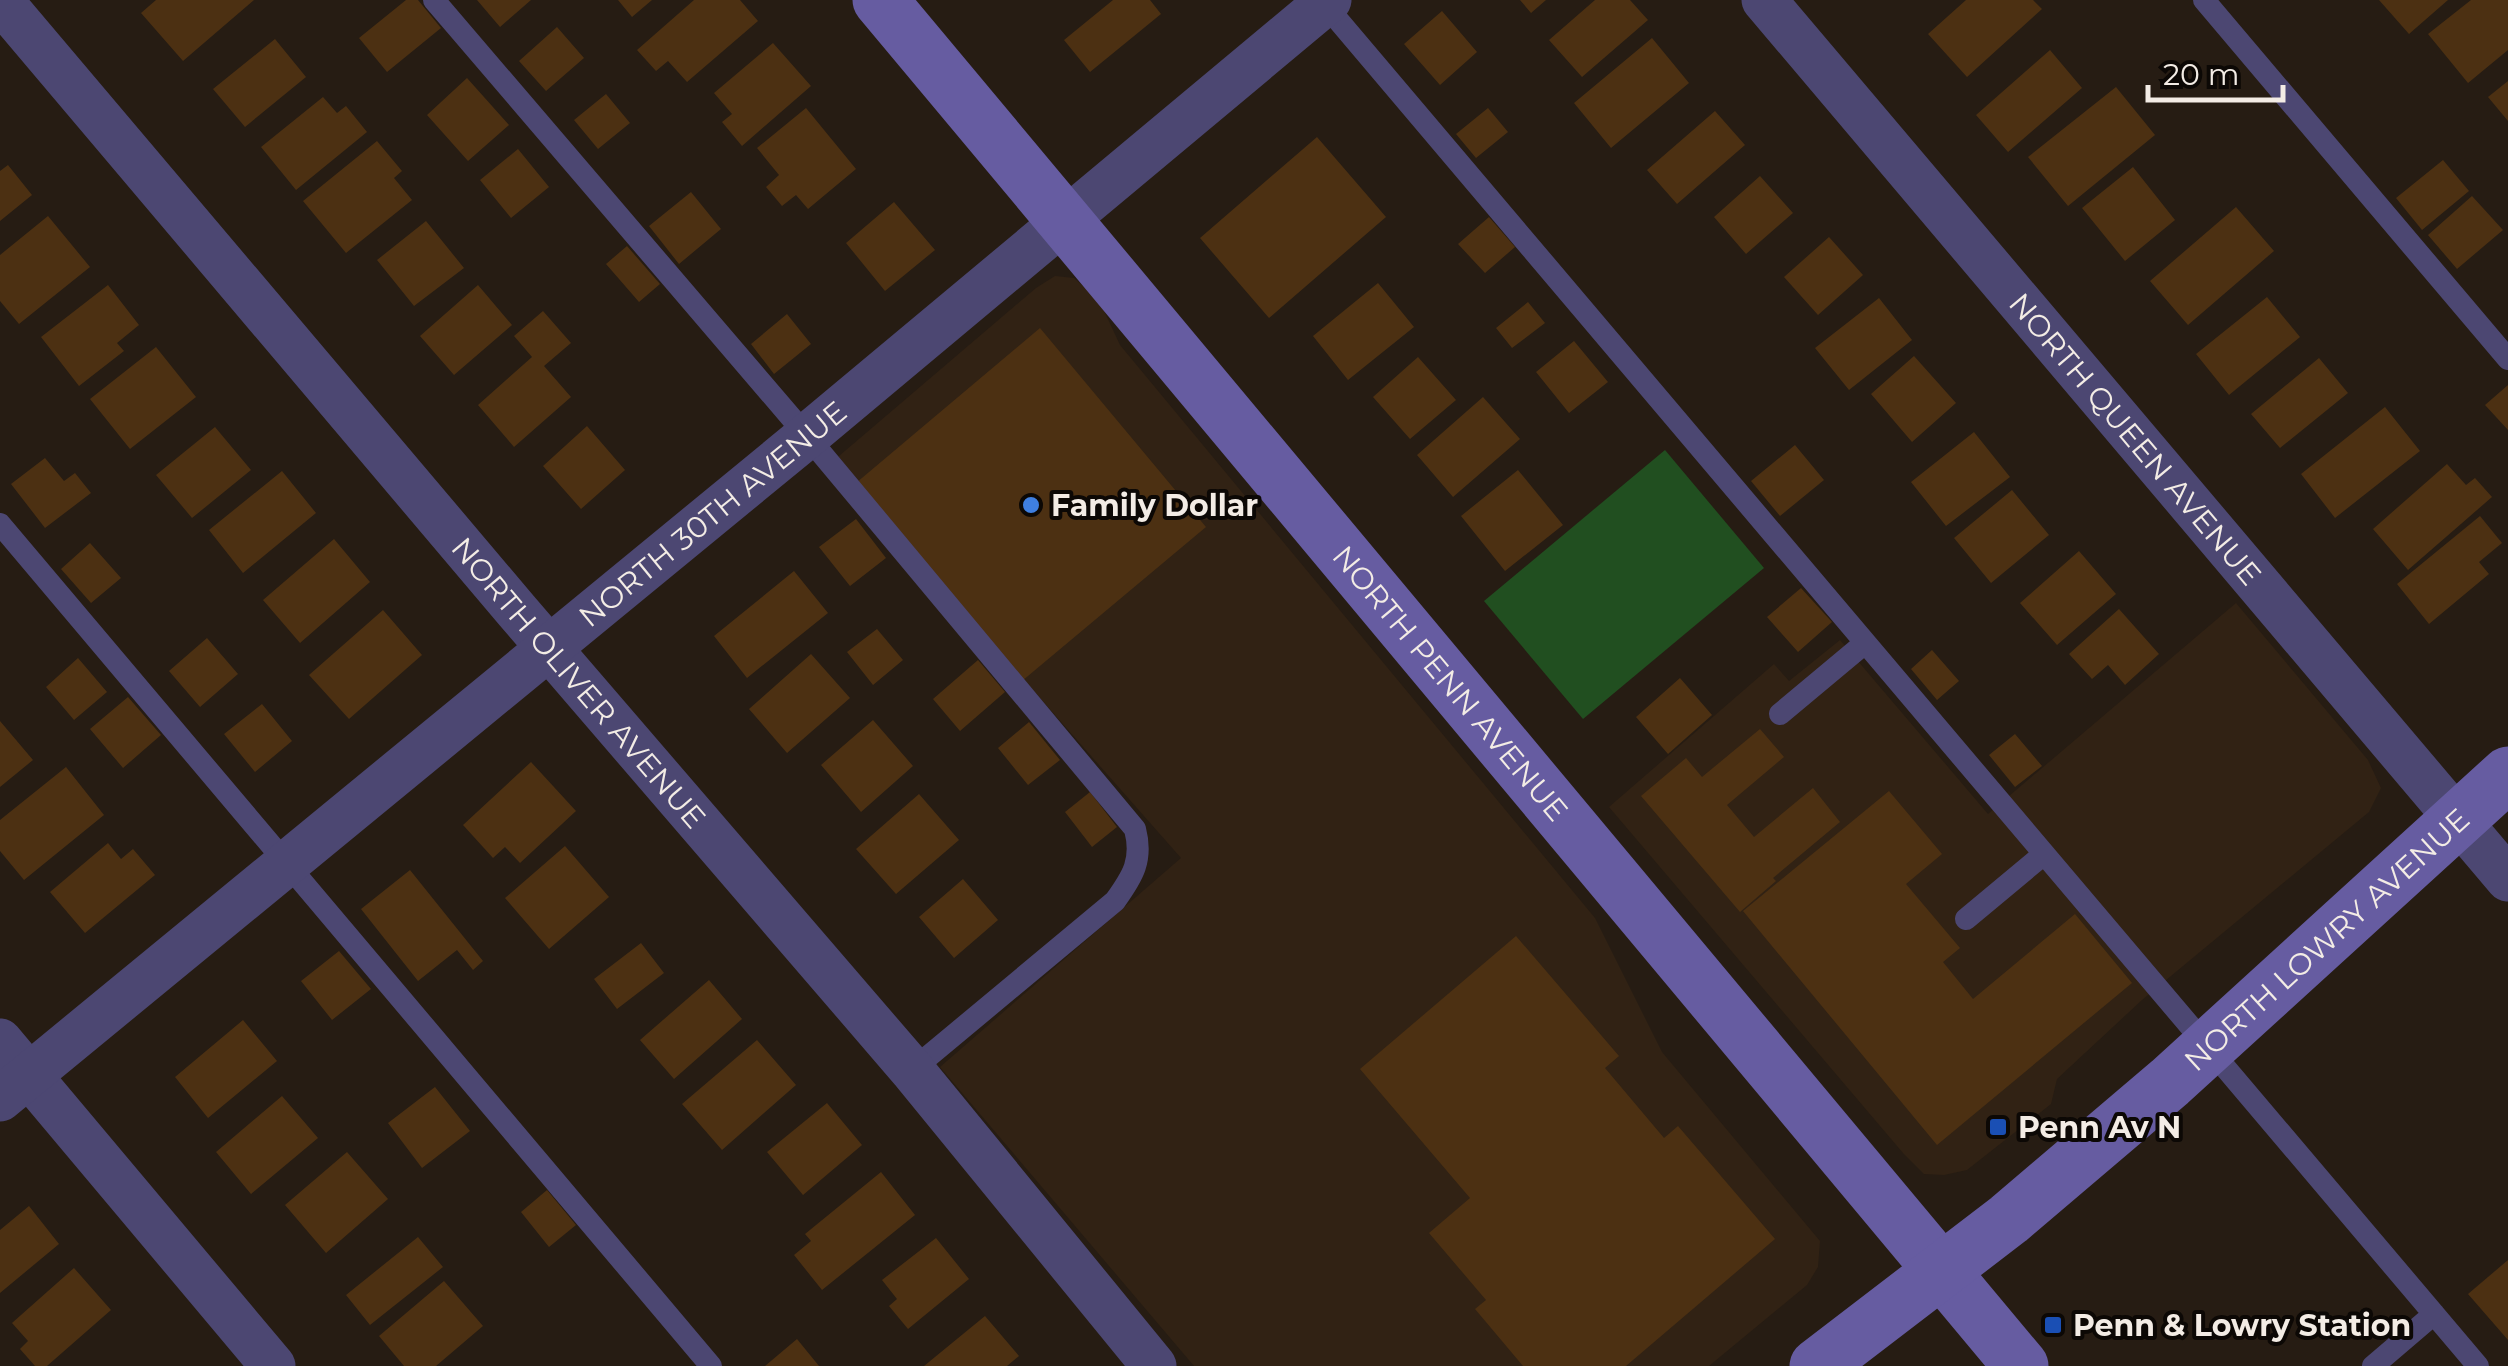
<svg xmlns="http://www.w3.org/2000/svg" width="2508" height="1366" font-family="Montserrat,sans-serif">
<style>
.built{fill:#312214}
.green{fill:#214f20}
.building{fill:#4c3012}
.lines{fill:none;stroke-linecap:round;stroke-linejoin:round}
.lane{stroke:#4c4772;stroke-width:22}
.street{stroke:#4c4772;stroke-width:45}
.secondary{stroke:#665ca1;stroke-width:55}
.shop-dot{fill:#3f7fe0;stroke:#0c0805;stroke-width:4}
.transit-dot{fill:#1a4fb4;stroke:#0c0805;stroke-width:4}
.labels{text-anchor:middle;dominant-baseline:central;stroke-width:8;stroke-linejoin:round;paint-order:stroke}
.street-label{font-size:30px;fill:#f3ece5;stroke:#0c0805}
.poi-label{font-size:30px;font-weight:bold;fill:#f3ece5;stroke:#0c0805;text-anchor:start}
</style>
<rect width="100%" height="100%" fill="#261c13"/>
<path class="built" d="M1055 276 1074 278 1099 300 1120 345 1595 918 1662 1052 1820 1241 1818 1267 1807 1285 1709 1366H1194L940 1067 1181 858 832 462 1036 288Z
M2236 603 2368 760 2381 788 2369 812 2142 1000 2057 1079 2051 1104 1967 1170 1944 1175 1924 1174 1903 1153 1609 807 1774 664 1789 681 1840 640 1988 814Z"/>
<path class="green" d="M1665 450 1764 568 1583 719 1484 601Z"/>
<path class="building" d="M156 0H254L183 61 141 13Z
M406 0H418L441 28 387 72 359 38Z
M477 0H531L500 27Z
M618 0H652L632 17Z
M694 0H740L758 21 687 82 668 61 656 71 637 50Z
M1113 0H1150L1161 14 1090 72 1064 40Z
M1520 0H1546L1531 13Z
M1595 0H1630L1648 20 1582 77 1549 40Z
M1966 0H2033L2042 9 1967 77 1928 34Z
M2379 0H2448L2409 34Z
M2471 0H2508V50L2468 83 2428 34Z
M1442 11 1477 52 1440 85 1404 44Z
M557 27 584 58 546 91 519 61Z
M1652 38 1689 83 1611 148 1574 103Z
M275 39 306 77 245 127 213 89Z
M773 43 811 86 742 146 722 122 732 114 714 93Z
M2050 50 2082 88 2008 152 1976 115Z
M467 78 509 125 468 161 427 115Z
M2508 81V121L2488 97Z
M2116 87 2155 135 2068 206 2028 157Z
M606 94 630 123 598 149 574 120Z
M323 97 337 113 346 106 367 132 296 190 261 147Z
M806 108 856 169 808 209 796 195 782 206 766 187 779 175 757 148Z
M1488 108 1508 132 1476 158 1456 134Z
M1715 111 1745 145 1677 204 1647 170Z
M1317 137 1386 217 1269 318 1200 238Z
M377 141 402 171 394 178 412 200 346 253 303 201Z
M518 149 549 187 511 218 480 180Z
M2443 160 2469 191 2422 230 2396 198Z
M8 165 32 195 0 221V171Z
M2133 167 2175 220 2125 261 2082 208Z
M1760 176 1793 213 1746 254 1714 217Z
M691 192 721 229 679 264 649 226Z
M2472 196 2503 230 2457 269 2428 235Z
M894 202 935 250 885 291 846 243Z
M2236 207 2274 251 2188 325 2150 281Z
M48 216 90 267 19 324 0 301V255Z
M1489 217 1515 247 1485 273 1458 244Z
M426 221 464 268 414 306 377 260Z
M1829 237 1863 275 1818 315 1784 277Z
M627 246 660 284 639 302 606 264Z
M1378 283 1414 327 1348 380 1313 336Z
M108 285 139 325 117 343 124 351 79 386 41 337Z
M478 285 512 325 454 375 420 336Z
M2267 297 2300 337 2229 395 2196 354Z
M1879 298 1912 340 1849 390 1815 348Z
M1528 302 1545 323 1512 348 1496 328Z
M543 311 571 343 544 366 571 397 514 447 478 405 532 357 514 336Z
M787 314 811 344 774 374 751 344Z
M1040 328 1206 527 1022 681 856 483Z
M1574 341 1608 382 1569 413 1536 372Z
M156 347 196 397 130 449 90 399Z
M1914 356 1956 403 1912 442 1871 394Z
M1418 357 1456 400 1410 439 1373 397Z
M2319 358 2348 393 2280 448 2251 414Z
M2508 385V430L2485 405Z
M1483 397 1520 439 1453 497 1417 455Z
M2385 407 2420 451 2335 518 2301 474Z
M587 426 625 470 581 509 543 466Z
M215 427 251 470 192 518 156 475Z
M1974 432 2010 477 1946 526 1911 482Z
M1795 445 1824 480 1780 516 1751 481Z
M45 458 64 481 75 473 91 493 45 528 11 484Z
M2447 464 2466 485 2475 478 2492 497 2408 570 2373 529Z
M1518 470 1563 525 1505 571 1461 516Z
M282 471 316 513 243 573 209 530Z
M2012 490 2049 535 1991 583 1954 538Z
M2480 516 2502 543 2479 562 2489 574 2429 624 2397 584Z
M856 519 886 558 850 586 819 547Z
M334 539 370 582 300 643 263 600Z
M90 543 121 578 91 603 61 569Z
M2079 551 2116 594 2057 645 2020 603Z
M794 571 828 613 747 678 714 636Z
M1801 588 1832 622 1798 652 1767 617Z
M2119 609 2159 654 2125 685 2108 665 2092 679 2069 654Z
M383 610 422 655 349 719 309 675Z
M877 629 903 660 873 685 847 652Z
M207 638 238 674 200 707 169 671Z
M1932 650 1959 681 1937 700 1911 669Z
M811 654 850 698 787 753 749 709Z
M78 658 107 692 74 720 46 687Z
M978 660 1005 692 960 731 933 699Z
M1680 678 1712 715 1668 754 1636 717Z
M128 697 161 735 123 768 90 729Z
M262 704 292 741 255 772 224 734Z
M873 720 913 766 861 812 821 765Z
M0 721 33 760 0 787Z
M1029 722 1060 760 1028 785 998 748Z
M1760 729 1784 757 1727 805 1754 837 1813 788 1840 822 1773 878 1776 881 1740 912 1641 796 1686 758 1702 777Z
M2015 734 2042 766 2015 787 1989 755Z
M531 762 576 811 520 863 505 847 493 858 463 825Z
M66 767 104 815 24 880 0 851V820Z
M1889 791 1942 854 1906 884 1960 948 1943 962 1973 999 2075 914 2132 983 1937 1145 1743 911Z
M1090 792 1117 827 1092 847 1065 812Z
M919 794 959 840 896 894 856 849Z
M108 843 121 859 133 849 155 875 85 933 50 892Z
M565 846 609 897 549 949 505 898Z
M410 870 483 961 473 970 457 950 418 981 361 909Z
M963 879 998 920 954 958 919 917Z
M1516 936 1619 1056 1605 1068 1664 1138 1678 1126 1775 1239 1626 1366H1523L1475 1309 1486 1300 1429 1233 1470 1198 1360 1069Z
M641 943 664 973 617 1009 594 979Z
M339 951 371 989 332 1020 301 981Z
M709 980 742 1019 674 1079 640 1040Z
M243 1020 277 1061 208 1118 175 1077Z
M757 1040 796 1085 722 1150 682 1104Z
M435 1087 470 1131 422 1168 388 1123Z
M282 1096 318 1138 251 1194 216 1152Z
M827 1103 862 1145 803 1195 767 1152Z
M347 1152 388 1199 326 1253 285 1205Z
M881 1172 915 1215 822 1290 794 1255 811 1241 805 1234Z
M547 1190 576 1225 549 1247 521 1212Z
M29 1206 59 1244 0 1293V1230Z
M418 1237 443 1267 370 1325 346 1295Z
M936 1238 969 1279 908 1329 889 1306 897 1299 882 1280Z
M2508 1260V1340L2468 1294Z
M74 1268 111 1310 47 1366H35L20 1349 28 1341 12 1323Z
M444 1281 483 1326 436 1366H404L379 1336Z
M985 1316 1019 1356 1007 1366H924Z
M797 1339 819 1366H765Z"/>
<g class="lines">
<path class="lane" d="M434 0 807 436 1135 829C1143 860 1133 876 1115 901L912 1070
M1321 0 2478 1366
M2204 0 2508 359
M0 524 711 1366
M1780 714 1865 643
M1966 919 2044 854
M2373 1366 2434 1314"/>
<g class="street">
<path id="s1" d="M0 0 517 611 912 1070 1154 1366"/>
<path id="s2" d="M1764 0 2508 879"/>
<path d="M0 1041 273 1366"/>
<path id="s3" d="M0 1099 807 436 1329 0"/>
</g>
<g class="secondary">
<path id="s4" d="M880 0 2021 1366"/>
<path id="s5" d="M1817 1366 2009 1219 2170 1082 2508 774"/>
</g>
</g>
<circle class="shop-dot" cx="1031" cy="505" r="10"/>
<g class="transit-dot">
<rect x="1988" y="1117" width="20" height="20" rx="5"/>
<rect x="2043" y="1315" width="20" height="20" rx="5"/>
</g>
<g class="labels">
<g class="street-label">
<text stroke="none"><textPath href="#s2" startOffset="575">NORTH QUEEN AVENUE</textPath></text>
<text stroke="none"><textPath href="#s3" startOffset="922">NORTH 30TH AVENUE</textPath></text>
<text stroke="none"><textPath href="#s1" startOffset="895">NORTH OLIVER AVENUE</textPath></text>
<text stroke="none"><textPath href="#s4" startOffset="890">NORTH PENN AVENUE</textPath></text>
<text stroke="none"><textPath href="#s5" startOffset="665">NORTH LOWRY AVENUE</textPath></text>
</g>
<g class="poi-label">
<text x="1051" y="505">Family Dollar</text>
<text x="2018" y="1127">Penn Av N</text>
<text x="2073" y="1325">Penn &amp; Lowry Station</text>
</g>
</g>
<path d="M2148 85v15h135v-15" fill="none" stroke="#f3ece5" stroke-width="5"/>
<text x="2163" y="85" font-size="30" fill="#f3ece5" stroke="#0c0805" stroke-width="8" paint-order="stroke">20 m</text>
</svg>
